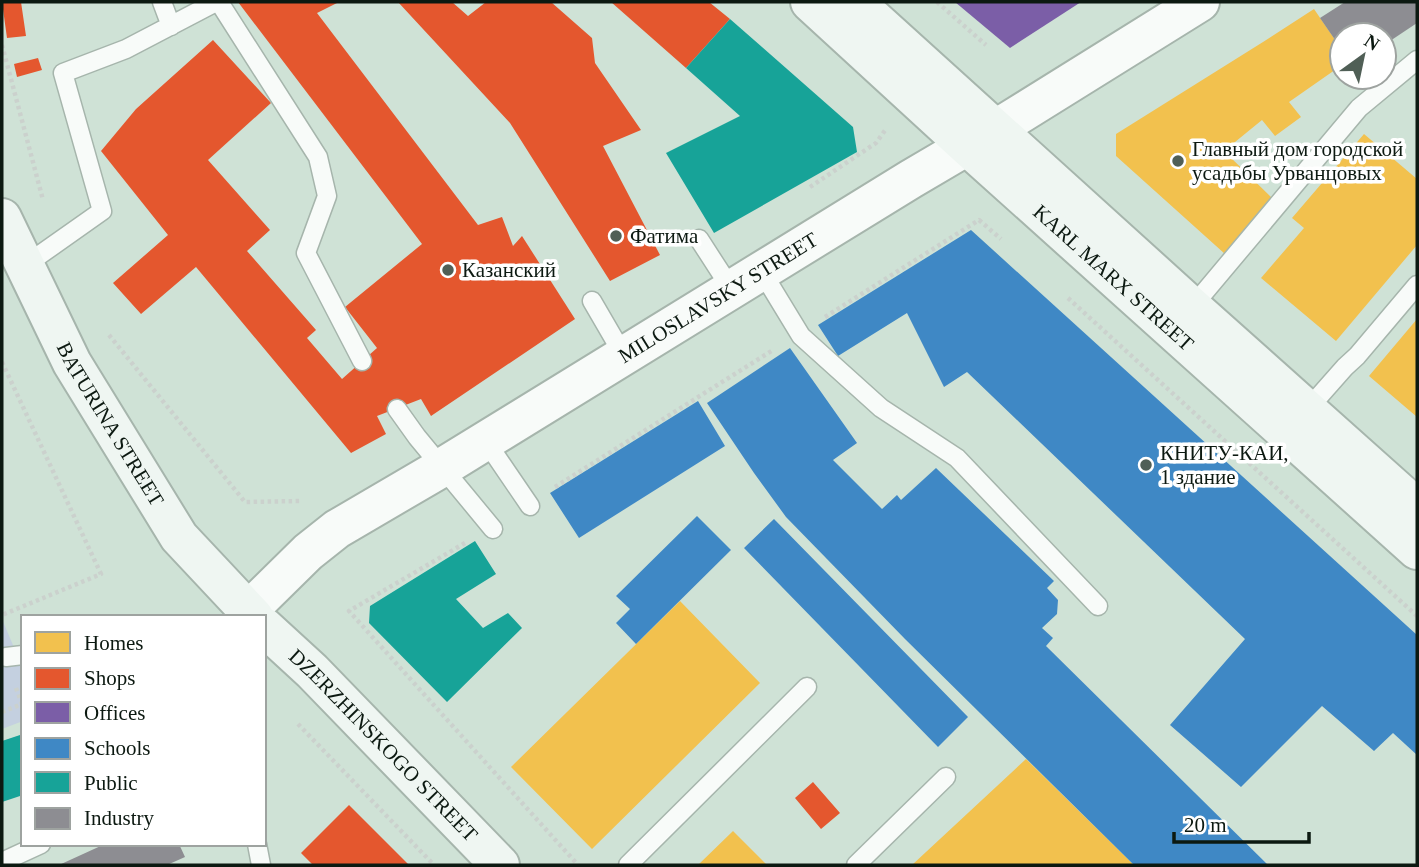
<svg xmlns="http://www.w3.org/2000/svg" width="1419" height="867" font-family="Georgia,serif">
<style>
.green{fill:#c4d0e0}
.homes{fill:#f2c14e}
.shops{fill:#e4572e}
.offices{fill:#7b5ea7}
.schools{fill:#3f88c5}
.public{fill:#17a398}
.industry{fill:#8d8d92}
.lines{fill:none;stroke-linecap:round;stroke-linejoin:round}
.service-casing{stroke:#a6b5ac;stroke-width:21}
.tertiary-casing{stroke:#a6b5ac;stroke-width:42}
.secondary-casing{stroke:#a6b5ac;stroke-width:42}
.path{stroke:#cbd1cd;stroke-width:4.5;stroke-dasharray:3.5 3.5;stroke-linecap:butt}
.service{stroke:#f8fbf9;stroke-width:18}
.tertiary{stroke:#f8fbf9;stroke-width:38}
.secondary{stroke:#eff6f2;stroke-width:38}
.poi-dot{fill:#505f56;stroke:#fff;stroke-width:2.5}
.labels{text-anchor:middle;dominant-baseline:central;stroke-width:7;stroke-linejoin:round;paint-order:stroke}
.poi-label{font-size:21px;fill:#0c1911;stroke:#fff;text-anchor:start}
.street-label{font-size:21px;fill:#0c1911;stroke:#fff}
</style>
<rect width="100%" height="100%" fill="#cfe2d6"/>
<path class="green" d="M2 619 23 669V721L2 729Z"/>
<path class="homes" d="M1314 9 1342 50V65L1289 102 1301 117 1275 136 1262 120 1224 151 1272 198 1225 254 1116 156V134L1263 42Z
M1364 134 1417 179V245L1336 341 1261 278 1304 228 1292 218Z
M1417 319V417L1369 376Z
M680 601 760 683 592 849 511 767Z
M1026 759 1134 865H912Z
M733 831 767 865H698Z"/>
<path class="shops" d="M2 2H21L26 36 7 38Z
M238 2H339L317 13 478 225 502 217 513 246 522 236 575 319 431 416 421 399 377 416 386 434 351 453 196 267 141 314 113 283 168 235 101 151 136 109 213 40 271 103 208 160 270 230 247 251 316 330 307 338 342 379 377 348 345 307 422 244Z
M398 2H452L468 16 486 2H551L592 38 595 63 641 130 603 146 660 255 610 281 510 123Z
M611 2H709L730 19 686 68Z
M38 58 42 70 17 77 14 64Z
M813 782 840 813 821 829 795 798Z
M349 805 409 865H313L301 853Z"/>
<path class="offices" d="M955 2H1081L1010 48Z"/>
<path class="schools" d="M971 230 1417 635V755L1393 733 1374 751 1322 706 1241 787 1170 725 1245 639 967 372 944 387 907 313 838 356 818 325Z
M790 348 857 443 833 460 882 509 897 495 901 500 936 468 1054 581 1047 588 1058 600 1057 614 1042 628 1053 638 1046 646 1268 865H1134L905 639 786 517 754 473 707 403Z
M698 401 725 446 579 538 550 493Z
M697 516 731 550 636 644 616 623 630 609 616 596Z
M774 519 968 717 938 747 744 548Z"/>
<path class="public" d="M730 19 853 127 857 152 714 233 666 153 740 116 686 68Z
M475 541 496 574 456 599 483 628 508 613 522 628 447 702 369 623 370 606Z
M23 734V795L2 802V741Z"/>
<path class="industry" d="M1345 2H1417V23L1384 45V35H1342V50L1320 18Z
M105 844H179L185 857 167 865H59Z"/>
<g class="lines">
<g class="service-casing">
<path id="service" d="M162 2 171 26
M219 2 318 157 327 196 306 253 362 361
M699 239 732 290
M24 266 102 211 63 73 126 49 216 2
M762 272 801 336 881 408 957 458 1098 606
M592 301 624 356
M1192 307 1359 108 1417 60
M397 409 417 437 493 529
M1307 410 1345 367 1357 356 1417 285
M485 440 530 506
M6 657 23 655
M257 844 261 865
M2 862 41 844
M628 865 807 687
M856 865 946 777"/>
</g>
<g class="tertiary-casing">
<g id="tertiary">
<path id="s1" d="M248 611 308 552 337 529 443 467 911 179 996 129 1200 2"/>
</g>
</g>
<g class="secondary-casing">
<g id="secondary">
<path id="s2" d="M810 2 968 147 1417 550"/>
<path d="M855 2 1192 307 1417 508"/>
<path id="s3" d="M2 218 72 363 179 537 254 617"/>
<path id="s4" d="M264 627 312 671 500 865"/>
</g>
</g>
<path class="path" d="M937 2 986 45
M2 45 43 200
M810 187 876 143 886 129
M1068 298 1417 616
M825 317 979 220 1001 239
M109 335 245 502 301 501
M2 362 101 574 2 615
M555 487 773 350
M465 543 349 611 578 865
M16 688 22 704
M2 712 22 704
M298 724 434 865"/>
<use href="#service" class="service"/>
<use href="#tertiary" class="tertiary"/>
<use href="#secondary" class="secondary"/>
</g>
<g class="poi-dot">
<circle cx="1178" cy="161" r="7"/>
<circle cx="616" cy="236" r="7"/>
<circle cx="448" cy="270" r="7"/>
<circle cx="1146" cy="465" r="7"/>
</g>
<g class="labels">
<g class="poi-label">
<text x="1192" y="149">Главный дом городской<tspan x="1192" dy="24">усадьбы Урванцовых</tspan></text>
<text x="630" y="236">Фатима</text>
<text x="462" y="270">Казанский</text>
<text x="1160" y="453">КНИТУ-КАИ,<tspan x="1160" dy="24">1 здание</tspan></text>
</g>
<g class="street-label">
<text stroke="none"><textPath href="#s2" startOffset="410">KARL MARX STREET</textPath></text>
<text stroke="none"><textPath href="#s1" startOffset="567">MILOSLAVSKY STREET</textPath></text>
<text stroke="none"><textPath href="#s3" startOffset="233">BATURINA STREET</textPath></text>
<text stroke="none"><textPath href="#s4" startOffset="168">DZERZHINSKOGO STREET</textPath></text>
</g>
</g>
<rect width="1419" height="867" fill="none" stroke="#0c1911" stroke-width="7"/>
<rect x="21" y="615" width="245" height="231" fill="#ffffff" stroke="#9ea3a0" stroke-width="2"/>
<rect x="35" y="632" width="35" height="21" fill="#f2c14e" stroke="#9ea3a0" stroke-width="2"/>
<text x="84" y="650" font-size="21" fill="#0c1911">Homes</text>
<rect x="35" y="668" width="35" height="21" fill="#e4572e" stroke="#9ea3a0" stroke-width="2"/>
<text x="84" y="685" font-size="21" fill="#0c1911">Shops</text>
<rect x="35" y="702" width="35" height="21" fill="#7b5ea7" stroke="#9ea3a0" stroke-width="2"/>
<text x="84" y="720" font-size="21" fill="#0c1911">Offices</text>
<rect x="35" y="738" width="35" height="21" fill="#3f88c5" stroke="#9ea3a0" stroke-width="2"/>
<text x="84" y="755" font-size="21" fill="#0c1911">Schools</text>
<rect x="35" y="772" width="35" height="21" fill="#17a398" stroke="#9ea3a0" stroke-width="2"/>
<text x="84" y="790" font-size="21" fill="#0c1911">Public</text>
<rect x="35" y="808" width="35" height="21" fill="#8d8d92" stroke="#9ea3a0" stroke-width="2"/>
<text x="84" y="825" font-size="21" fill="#0c1911">Industry</text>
<g transform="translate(1363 56) rotate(33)"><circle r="33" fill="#ffffff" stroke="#9ea3a0" stroke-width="2"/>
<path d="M0-5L12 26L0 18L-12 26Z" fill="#505f56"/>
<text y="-10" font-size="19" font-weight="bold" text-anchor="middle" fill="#0c1911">N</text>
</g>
<path d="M1174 832v10h135v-10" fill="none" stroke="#0c1911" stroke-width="3.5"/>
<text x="1184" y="832" font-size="21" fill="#0c1911" stroke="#ffffff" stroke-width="5" paint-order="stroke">20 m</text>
</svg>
